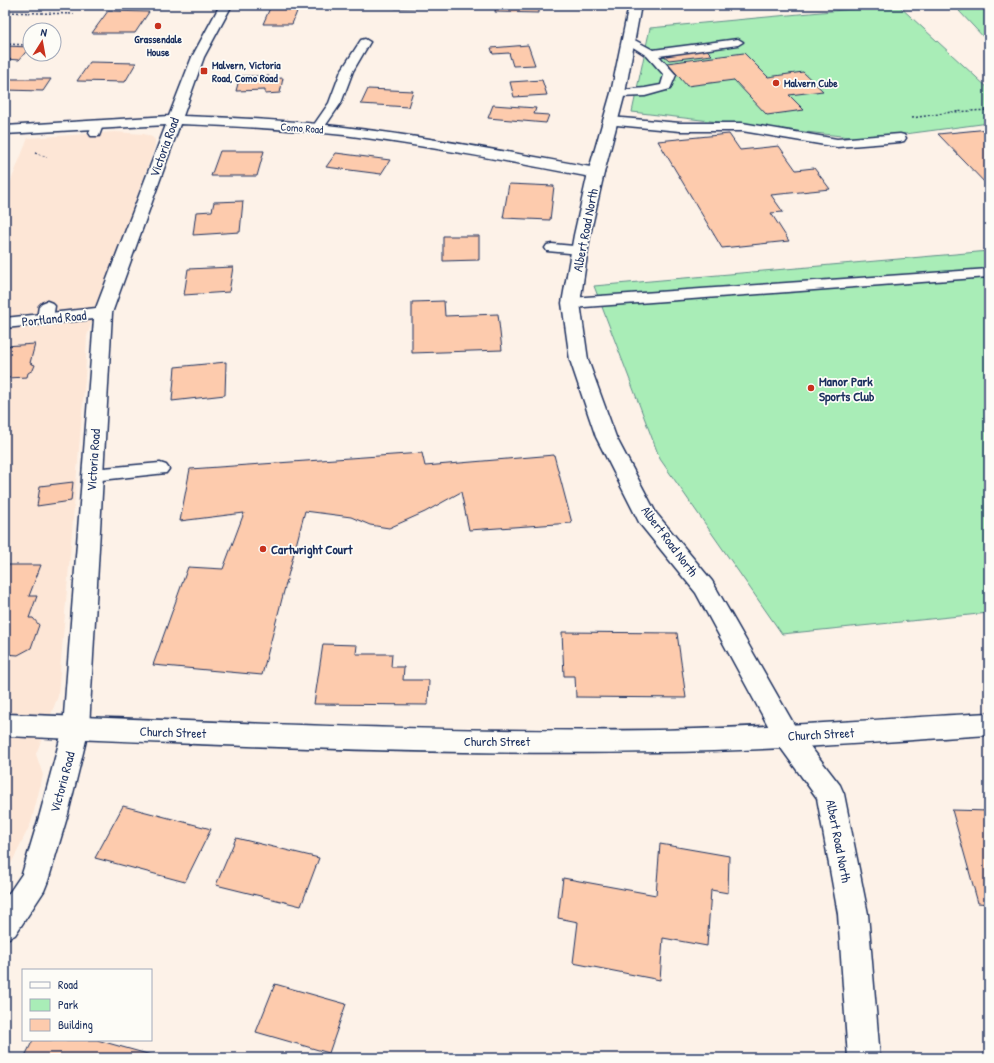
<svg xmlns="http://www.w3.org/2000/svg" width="994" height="1063" font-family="'Patrick Hand',sans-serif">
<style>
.built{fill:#fde6d6}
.green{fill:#a9edb7;stroke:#628e8a}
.building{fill:#fdcbad;stroke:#1b2f5e}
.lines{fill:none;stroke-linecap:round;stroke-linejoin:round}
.service-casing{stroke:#1b2f5e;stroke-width:3}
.minor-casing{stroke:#1b2f5e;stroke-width:3}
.tertiary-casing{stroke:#1b2f5e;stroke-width:3}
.secondary-casing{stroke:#1b2f5e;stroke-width:3}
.path{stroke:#1b2f5e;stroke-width:1.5;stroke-dasharray:2 2;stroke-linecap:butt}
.service{fill:#fdfcf7;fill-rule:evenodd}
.minor{fill:#fdfcf7;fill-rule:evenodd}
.tertiary{fill:#fdfcf7;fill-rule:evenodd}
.secondary{fill:#fdfcf7;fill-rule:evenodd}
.poi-dot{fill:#c8321e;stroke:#fdfcf7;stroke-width:1.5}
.labels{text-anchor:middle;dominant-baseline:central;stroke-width:3.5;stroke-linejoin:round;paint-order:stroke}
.far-poi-label{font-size:11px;font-weight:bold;fill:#1b2f5e;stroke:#fdfcf7;text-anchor:start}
.far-street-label{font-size:11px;fill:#1b2f5e;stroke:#fdfcf7}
.street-label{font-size:13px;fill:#1b2f5e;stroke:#fdfcf7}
.poi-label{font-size:13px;font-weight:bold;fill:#1b2f5e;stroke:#fdfcf7;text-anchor:start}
</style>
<rect width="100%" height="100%" fill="#fdf2e8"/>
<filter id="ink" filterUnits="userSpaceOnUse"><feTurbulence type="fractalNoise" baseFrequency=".025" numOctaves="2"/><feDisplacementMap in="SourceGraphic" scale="8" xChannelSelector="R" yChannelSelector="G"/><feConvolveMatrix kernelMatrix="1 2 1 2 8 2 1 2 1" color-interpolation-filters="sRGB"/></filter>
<g filter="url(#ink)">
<path class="built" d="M115 132 144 134 152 137 155 140V146L87 336 85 378 58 696 36 754 43 775 31 823 5 876V196L28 138Z"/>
<path class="green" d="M896 5H898L989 89V123L867 139 632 112 650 28Z
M989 6V43L959 11 968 8Z
M989 251V613L782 634 660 459 594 286Z"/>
<path class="building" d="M5 5H84L81 8 5 7Z
M396 5H436V7L395 8Z
M496 5H539V13L495 12Z
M270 8 298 9 292 24H263Z
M108 11 149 12 135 33H92Z
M528 45 535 65 513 66 509 53 493 54 491 48Z
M5 46 30 47 19 60 5 59Z
M706 49 712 55 669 60 663 55Z
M744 53 768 77 803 72 823 91 789 95 804 110 767 115 734 80 687 86 667 63Z
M90 62 136 63 125 82 77 81Z
M240 76H269V79L283 78 280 93 265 94V90L236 91Z
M5 79H51L43 91 5 90Z
M542 80 547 95 514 97 510 82Z
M368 89 413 91 408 107 361 104Z
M493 105 536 108 534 114 549 115 546 123 488 118Z
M989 129V187L938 134Z
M729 134 740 150 779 146 796 170 814 168 830 189 771 195 783 212 771 213 789 241 722 248 658 141Z
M220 151H264L257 176H211Z
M336 153 390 160 381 174 326 167Z
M509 184 554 186 550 220 503 218Z
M243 201 240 232 193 235 196 212 212 211 214 202Z
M443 236H479V260L443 261Z
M233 267 229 292 184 295 188 269Z
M444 301 445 316 498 314 502 350 412 353V302Z
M35 344 30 363 35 365 33 370 28 373 27 377 6 378 5 382V346Z
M226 362 225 395 172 401 175 367Z
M422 453 425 466 554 455 572 523 469 530 461 492 425 512 389 528 370 525 351 517 305 511 262 675 153 665 188 567 223 569 244 513 180 521 190 469Z
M73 482 71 501 37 506 40 486Z
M5 565H41L29 596H37L29 618H33L39 625 31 648 18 655 5 654Z
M562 632 677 633 686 698 576 697 575 676H564Z
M323 644 357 645 356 654H392L391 667H404L403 680H429L428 705 314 704Z
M123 806 211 829 185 882 95 858Z
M952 810 989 811V904L978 903Z
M236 838 319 858 301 906 216 885Z
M660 844 729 856 728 893 711 890 707 946 663 938 660 980 573 963 578 922 558 918 563 878 656 895Z
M275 984 346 1004 329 1053 256 1032Z
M33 1040H97L162 1058H24Z"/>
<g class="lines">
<g class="service-casing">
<path id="service" d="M629 37 653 50 738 39 743 42 738 45 659 56 676 75 670 89 645 96 618 97 614 95 612 93 614 91 645 88 661 85 664 75 647 56 625 42 624 40 625 38Z
M365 39 370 42 353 71 341 103 321 132H313L311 129 329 103 341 71 361 40Z
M610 117 680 123H742L837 139 900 134 904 135 906 138 904 141 900 142 837 147 742 131H680L606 124 604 121 606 118Z
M97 121 101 122 103 125 99 136H91L89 133 93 122Z
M552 244 585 247 587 250 585 253 580 254 547 251 545 248 547 245Z
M989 269V277L571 308 566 306 563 303 566 300 571 298Z
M47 301 52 303 55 306 53 318 50 321 45 323 40 321 37 318 39 306 42 303Z
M160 463 166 465 169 469 166 473 92 481 86 480 83 475 86 470 92 469Z"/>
</g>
<g class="minor-casing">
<path id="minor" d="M220 5H232L204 57 183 116C237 118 291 120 344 127 429 137 512 153 596 168L601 170 604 173 601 176 596 178C512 162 429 146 344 135 290 129 235 126 180 124L112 313 89 728 68 814 48 881 44 891 15 935 5 940V899L22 874 40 814 63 728 94 319 5 328V318L96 308 166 125 5 134V126L169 116 192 57Z"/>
</g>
<g class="tertiary-casing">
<path id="tertiary" d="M629 5H641L625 93 604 173 590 235 580 303 588 360 616 437 656 513 712 581 796 728 840 785 844 794 868 914 880 1058H848L838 914 817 798 778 744 696 593 640 524 596 437 570 360 562 303 574 235 588 173 611 93Z"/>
</g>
<g class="secondary-casing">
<path id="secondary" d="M989 713V735C879 742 768 751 658 752 440 756 222 745 5 736V714C222 722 440 733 658 730 768 728 879 719 989 713Z"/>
</g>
<path class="path" d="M5 12 74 14
M5 44 30 45
M912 118 952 112 989 110
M35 153 47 157"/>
<use href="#service" class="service"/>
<use href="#minor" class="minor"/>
<use href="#tertiary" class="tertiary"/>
<use href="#secondary" class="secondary"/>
</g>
</g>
<g class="poi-dot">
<circle cx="158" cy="26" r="4"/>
<rect x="200" y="67" width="8" height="8" rx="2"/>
<circle cx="776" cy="83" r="4"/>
<circle cx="811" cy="388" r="4"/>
<circle cx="263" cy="549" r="4"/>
</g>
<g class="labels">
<g class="far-poi-label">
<text x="158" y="39" text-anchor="middle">Grassendale<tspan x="158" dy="13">House</tspan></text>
<text x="212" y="65">Malvern, Victoria<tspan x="212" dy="13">Road, Como Road</tspan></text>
<text x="784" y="83">Malvern Cube</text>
</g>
<g class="far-street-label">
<text transform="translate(302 128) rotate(4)">Como Road</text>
</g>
<g class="street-label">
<text transform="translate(164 147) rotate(-70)">Victoria Road</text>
<text transform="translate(585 230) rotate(-79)">Albert Road North</text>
<text transform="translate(54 318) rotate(-6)">Portland Road</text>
<text transform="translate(93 460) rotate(-86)">Victoria Road</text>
<text transform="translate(670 541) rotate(53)">Albert Road North</text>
<text transform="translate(173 732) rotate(2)">Church Street</text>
<text transform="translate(821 734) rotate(-3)">Church Street</text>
<text x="497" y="741">Church Street</text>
<text transform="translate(62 782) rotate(-75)">Victoria Road</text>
<text transform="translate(839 841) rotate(79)">Albert Road North</text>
</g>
<g class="poi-label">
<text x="819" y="381">Manor Park<tspan x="819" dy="15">Sports Club</tspan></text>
<text x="271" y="549">Cartwright Court</text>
</g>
</g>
<rect width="994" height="1063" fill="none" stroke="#fdfcf7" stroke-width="20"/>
<rect x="10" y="10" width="974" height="1043" fill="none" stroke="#1b2f5e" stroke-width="1.5" filter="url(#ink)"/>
<rect x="22" y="969" width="130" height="72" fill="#fdfcf7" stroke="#a3aaba"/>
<rect x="30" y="982" width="20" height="6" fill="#fdfcf7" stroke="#a3aaba"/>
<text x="58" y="989" font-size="12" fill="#1b2f5e">Road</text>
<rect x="30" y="999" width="20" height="12" fill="#a9edb7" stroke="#a3aaba"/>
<text x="58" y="1009" font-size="12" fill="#1b2f5e">Park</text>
<rect x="30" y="1019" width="20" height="12" fill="#fdcbad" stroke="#a3aaba"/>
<text x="58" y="1029" font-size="12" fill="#1b2f5e">Building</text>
<g transform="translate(42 42) rotate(11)"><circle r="19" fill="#fdfcf7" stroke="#a3aaba"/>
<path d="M0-3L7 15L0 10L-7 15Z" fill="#c8321e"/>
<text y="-6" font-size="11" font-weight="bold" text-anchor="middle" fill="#1b2f5e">N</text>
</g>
</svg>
